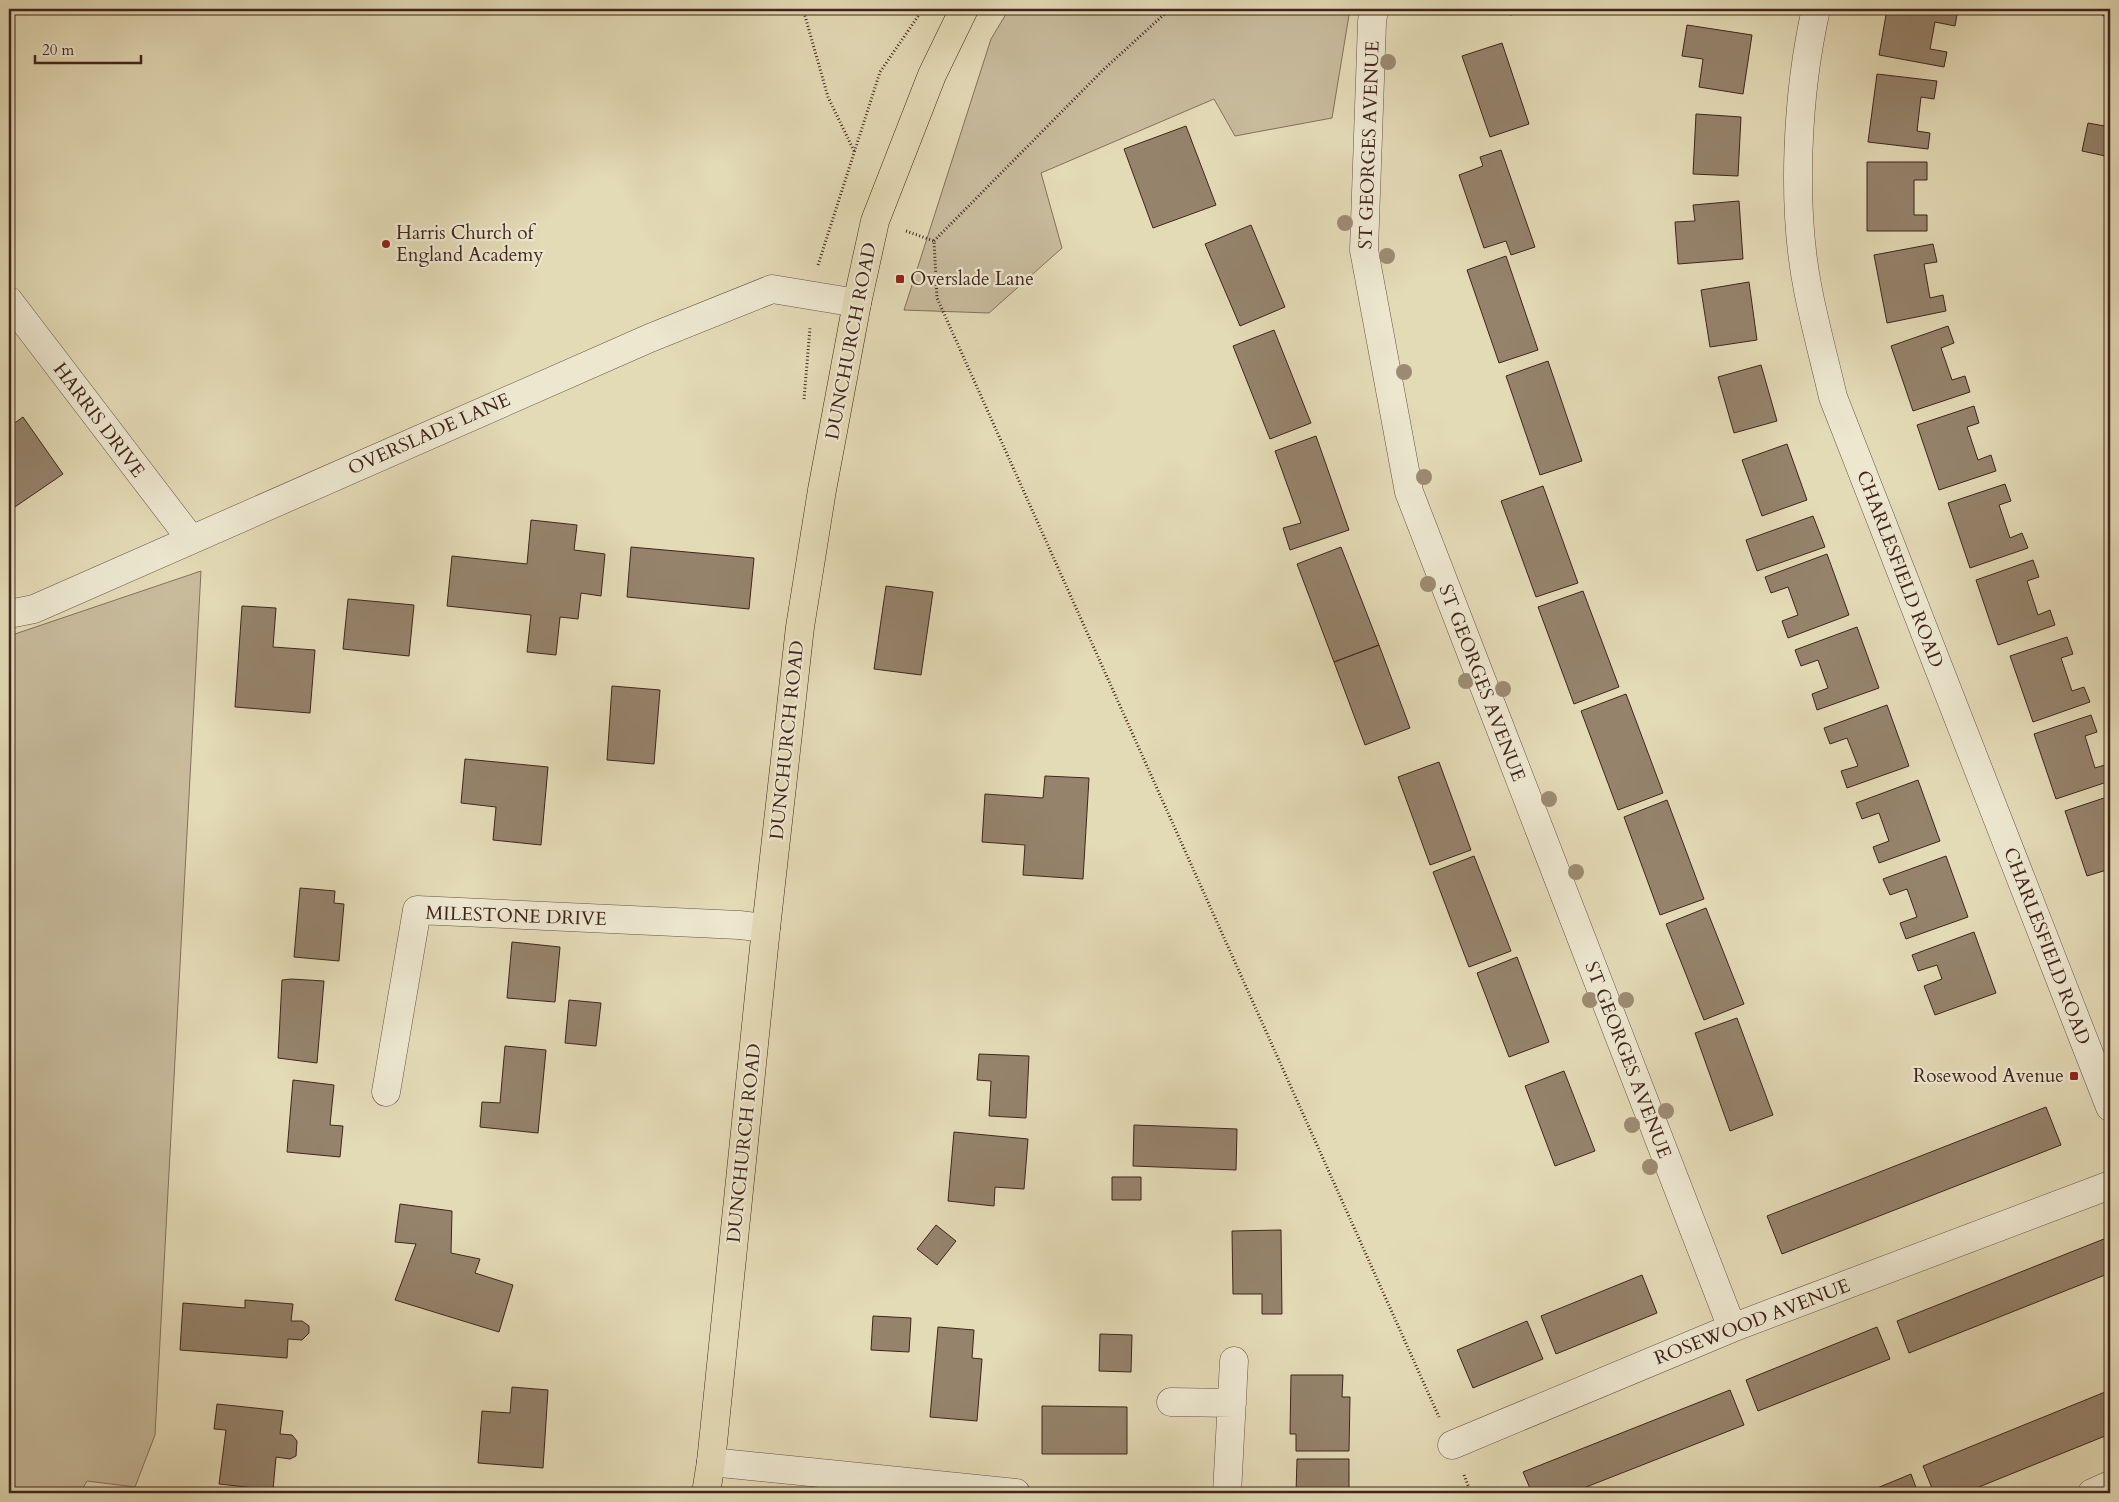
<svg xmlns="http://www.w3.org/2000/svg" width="2119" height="1502" font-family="Cardo,serif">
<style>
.green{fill:#c7bb9c;stroke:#84705c}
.building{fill:#95836c;stroke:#40251b}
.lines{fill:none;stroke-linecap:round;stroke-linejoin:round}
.street-casing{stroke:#695242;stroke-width:29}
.highway-casing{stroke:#40251b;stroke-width:29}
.path{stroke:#40251b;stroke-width:3;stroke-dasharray:1 2.5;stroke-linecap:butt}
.street{stroke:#ede7d0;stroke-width:28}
.highway{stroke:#e3dab6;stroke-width:28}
.tree{fill:#9c8b72}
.poi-dot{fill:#8f2418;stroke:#ede7d0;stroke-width:2}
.labels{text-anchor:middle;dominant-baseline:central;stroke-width:4.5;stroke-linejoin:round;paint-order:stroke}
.street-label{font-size:19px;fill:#40251b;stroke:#ede7d0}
.poi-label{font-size:19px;fill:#40251b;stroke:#ede7d0;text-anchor:start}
</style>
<rect width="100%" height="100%" fill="#e3dab6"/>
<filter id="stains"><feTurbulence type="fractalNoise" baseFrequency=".004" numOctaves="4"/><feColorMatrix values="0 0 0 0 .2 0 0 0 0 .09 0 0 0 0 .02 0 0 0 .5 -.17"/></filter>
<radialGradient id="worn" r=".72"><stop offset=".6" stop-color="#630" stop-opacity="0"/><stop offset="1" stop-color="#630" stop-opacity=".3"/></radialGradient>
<path class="green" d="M1009 9H1350L1332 118 1235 136 1214 99 1041 173 1062 248 989 313 904 310 991 39Z
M201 571 155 1435 135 1487 87 1481 80 1493H9V636Z"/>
<path class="building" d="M1477 9H1513L1512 15Z
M1887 9H1958L1955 26 1935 22 1930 49 1947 52 1944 67 1879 55Z
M2093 9H2110V20Z
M1687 25 1752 35 1743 94 1699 87 1703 59 1682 56Z
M1502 43 1529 124 1490 137 1462 56Z
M1877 74 1937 81 1934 99 1921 97 1917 131 1930 133 1928 149 1868 142Z
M1696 114 1741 117 1738 176 1693 174Z
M2088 123 2110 127V157L2082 151Z
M1186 126 1216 205 1153 228 1124 149Z
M1501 150 1535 247 1511 255 1506 241 1484 248 1459 175 1483 166 1480 157Z
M1867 162H1927V180H1914V215H1927V231H1867Z
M2107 179H2110V208H2106Z
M1739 201 1743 259 1678 264 1675 222 1695 221 1693 205Z
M1251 225 1285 307 1240 326 1205 244Z
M1933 244 1937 262 1924 264 1930 298 1943 295 1946 311 1887 323 1874 255Z
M1506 256 1538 350 1499 363 1467 270Z
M1749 282 1757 340 1710 347 1701 290Z
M1948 326 1954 343 1941 348 1952 380 1965 376 1970 392 1913 411 1891 346Z
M1274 330 1311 423 1270 439 1233 346Z
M1548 361 1582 461 1540 475 1506 376Z
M1761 365 1777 421 1734 433 1718 377Z
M1974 406 1979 423 1967 427 1978 460 1991 455 1996 471 1939 490 1917 425Z
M23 417 63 474 9 511V427Z
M1316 436 1349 530 1290 550 1283 528 1301 523 1275 451Z
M1787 444 1807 500 1762 516 1742 460Z
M2005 484 2011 501 1999 505 2010 538 2022 533 2028 548 1970 568 1948 503Z
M1543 486 1578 583 1536 597 1501 501Z
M1813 516 1825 547 1757 571 1746 540Z
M531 520 577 525 574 550 605 554 601 596 581 593 578 619 560 617 556 655 527 652 531 615 447 606 452 556 527 564Z
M631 547 754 558 749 609 627 597Z
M1341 547 1379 645 1334 662 1297 564Z
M1827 554 1849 615 1788 638 1782 621 1798 615 1788 587 1771 593 1765 577Z
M2033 560 2039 577 2027 581 2038 615 2050 610 2055 625 1998 645 1976 580Z
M886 586 933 592 921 675 874 669Z
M1583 591 1619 687 1574 704 1538 607Z
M348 599 414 605 409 656 343 649Z
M242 606 276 608 273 647 315 650 310 713 235 707Z
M1857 627 1879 688 1817 710 1812 694 1828 688 1818 660 1801 666 1795 650Z
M2067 637 2073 654 2061 658 2072 691 2084 687 2090 702 2033 722 2010 656Z
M1379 645 1410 728 1365 745 1334 662Z
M612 686 660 690 654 764 607 760Z
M1626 694 1663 793 1618 810 1581 711Z
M1887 705 1909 766 1847 788 1841 771 1858 766 1847 738 1830 744 1824 728Z
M2091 715 2097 732 2085 736 2095 768 2108 764 2110 781 2056 799 2034 734Z
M465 759 548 767 541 845 493 840 496 807 461 803Z
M1439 762 1471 850 1430 865 1398 777Z
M1045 776 1089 778 1083 879 1023 875 1025 845 982 842 985 794 1043 798Z
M1918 780 1940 841 1879 863 1873 847 1889 841 1879 813 1862 819 1856 803Z
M2110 796V869L2087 876 2065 811Z
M1667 800 1704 899 1660 915 1624 817Z
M1474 856 1511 951 1469 967 1433 872Z
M1946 856 1968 917 1906 939 1900 923 1917 917 1907 889 1890 895 1883 879Z
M300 888 335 891 334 903 344 904 339 961 294 957Z
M1706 908 1744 1004 1704 1020 1666 924Z
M1974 932 1996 993 1935 1015 1924 986 1942 979 1937 965 1918 971 1912 955Z
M512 942 560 947 555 1002 507 998Z
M1517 957 1549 1042 1509 1057 1477 973Z
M291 979 324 981 317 1063 278 1058 282 980Z
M569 1000 601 1003 596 1046 565 1043Z
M1737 1018 1773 1115 1730 1131 1695 1033Z
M505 1046 546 1050 538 1133 480 1127 482 1102 500 1103Z
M979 1054 1029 1056 1026 1118 989 1116 991 1081 977 1080Z
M1564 1071 1595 1151 1555 1166 1525 1086Z
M293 1080 334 1085 330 1125 343 1126 340 1157 287 1152Z
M2046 1107 2061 1145 1782 1254 1767 1216Z
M1134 1125 1237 1129 1236 1170 1133 1166Z
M954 1132 1028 1139 1024 1189 995 1187 994 1206 948 1201Z
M1112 1177H1141V1200H1112Z
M400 1204 452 1211 451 1253 480 1259 475 1273 513 1285 499 1332 395 1300 416 1244 395 1242Z
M936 1225 956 1241 937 1265 917 1249Z
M1281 1230 1282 1314H1262V1294H1233L1232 1231Z
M2104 1239 2110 1255V1273L1909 1353 1897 1321Z
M1642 1275 1657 1313 1556 1354 1541 1316Z
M245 1300 293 1304 291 1321H302L309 1326V1333L302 1340 288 1339 287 1358 180 1350 183 1303 245 1308Z
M873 1316 911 1318 909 1352 871 1350Z
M1527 1321 1543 1359 1473 1388 1457 1350Z
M938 1327 974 1330 972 1358 982 1359 977 1421 930 1417Z
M1877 1327 1890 1359 1758 1411 1746 1380Z
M1100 1334 1132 1335 1131 1372 1099 1371Z
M1291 1375H1343L1342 1397H1350L1349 1451H1296V1434H1290Z
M512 1387 548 1390 543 1468 478 1463 482 1411 510 1413Z
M1730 1390 1744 1425 1571 1493H1532L1523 1472Z
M2110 1390V1434L1964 1493H1934L1923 1466Z
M217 1404 283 1411 280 1434 292 1435 297 1441 296 1456 290 1459 276 1457 273 1490 219 1484 226 1430 214 1429Z
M1042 1406 1127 1407V1454H1042Z
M1297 1459H1349V1493H1296Z
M1911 1474 1918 1493H1865Z"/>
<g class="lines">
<g class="street-casing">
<path id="street" d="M1374 9 1372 22 1364 250 1409 492 1732 1328
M1816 9C1797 93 1791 205 1808 290 1815 326 1825 362 1833 397L2110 1107
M9 301 190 538
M9 614 34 609 650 338 772 289 857 303
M386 1092 417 910 739 925 766 928
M1171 1402 1232 1403
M1452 1445 1732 1328 2110 1185
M711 1462 1016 1493
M1227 1493 1234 1361
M2092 1493 2110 1485"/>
</g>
<g class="highway-casing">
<path id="highway" d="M706 1493 711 1462 766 928 800 627 822 490 857 303 875 221 932 75 964 9"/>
</g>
<path class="path" d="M803 9 828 97 854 151
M906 231 934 241 937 298 1439 1417
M934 241 1103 70 1170 9
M818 265 880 72 923 9
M804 399 810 328
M1464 1475 1471 1493"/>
<use href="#street" class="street"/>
<use href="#highway" class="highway"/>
</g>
<g class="tree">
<circle cx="1388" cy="62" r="8"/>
<circle cx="1345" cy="223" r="8"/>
<circle cx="1387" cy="256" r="8"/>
<circle cx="1404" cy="372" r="8"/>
<circle cx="1424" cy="477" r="8"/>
<circle cx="1428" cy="584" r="8"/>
<circle cx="1466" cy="681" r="8"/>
<circle cx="1503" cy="689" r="8"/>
<circle cx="1549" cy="799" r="8"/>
<circle cx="1576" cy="872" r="8"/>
<circle cx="1590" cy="1000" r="8"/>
<circle cx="1626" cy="1000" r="8"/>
<circle cx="1666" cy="1111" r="8"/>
<circle cx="1632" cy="1125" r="8"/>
<circle cx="1650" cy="1167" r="8"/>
</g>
<g class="poi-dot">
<circle cx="386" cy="244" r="5"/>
<rect x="895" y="274" width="10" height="10" rx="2.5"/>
<rect x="2069" y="1071" width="10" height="10" rx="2.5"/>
</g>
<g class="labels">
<g class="street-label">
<text transform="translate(1369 145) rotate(-88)">ST GEORGES AVENUE</text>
<text transform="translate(851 341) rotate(-79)">DUNCHURCH ROAD</text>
<text transform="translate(99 420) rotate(53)">HARRIS DRIVE</text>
<text transform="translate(429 434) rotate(-24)">OVERSLADE LANE</text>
<text transform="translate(1900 569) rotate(69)">CHARLESFIELD ROAD</text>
<text transform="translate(1482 683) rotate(69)">ST GEORGES AVENUE</text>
<text transform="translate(787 740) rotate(-84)">DUNCHURCH ROAD</text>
<text transform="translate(516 916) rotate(2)">MILESTONE DRIVE</text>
<text transform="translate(2047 946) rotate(69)">CHARLESFIELD ROAD</text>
<text transform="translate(1628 1060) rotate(69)">ST GEORGES AVENUE</text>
<text transform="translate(744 1143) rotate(-84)">DUNCHURCH ROAD</text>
<text transform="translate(1752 1322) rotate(-21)">ROSEWOOD AVENUE</text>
</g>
<g class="poi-label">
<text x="396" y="233">Harris Church of<tspan x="396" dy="22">England Academy</tspan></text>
<text x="910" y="279">Overslade Lane</text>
<text x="2064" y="1076" text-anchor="end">Rosewood Avenue</text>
</g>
</g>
<rect width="2119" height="1502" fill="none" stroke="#e3dab6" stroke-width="30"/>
<rect x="10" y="10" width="2099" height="1482" fill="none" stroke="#40251b" stroke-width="2.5"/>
<rect x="15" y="15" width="2089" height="1472" fill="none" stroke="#40251b"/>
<path d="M35 55v8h106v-8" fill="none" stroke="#40251b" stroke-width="2.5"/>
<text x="42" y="55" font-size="15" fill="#40251b" stroke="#ede7d0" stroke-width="4" paint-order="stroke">20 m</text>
<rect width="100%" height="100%" filter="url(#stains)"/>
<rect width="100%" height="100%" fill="url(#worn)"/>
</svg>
